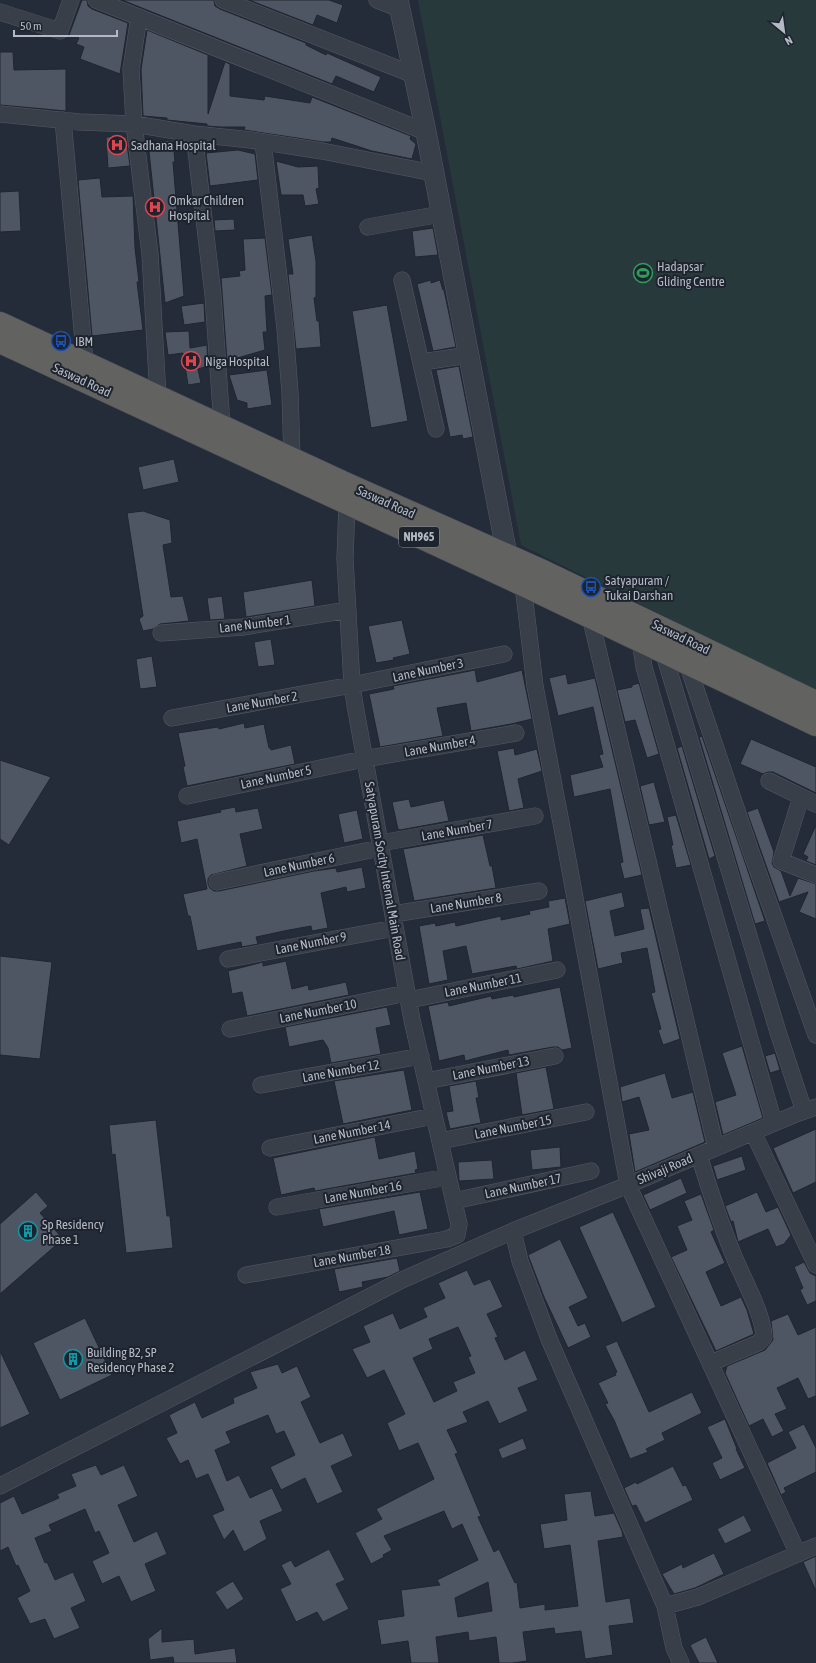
<svg xmlns="http://www.w3.org/2000/svg" width="816" height="1663" font-family="'Asap Condensed',sans-serif">
<style>
.green{fill:#28393b}
.building{fill:#4e5664;stroke:#202630;fill-rule:evenodd}
.lines{fill:none;stroke-linecap:round;stroke-linejoin:round}
.minor-casing{stroke:#545964;stroke-width:17}
.tertiary-casing{stroke:#545964;stroke-width:21}
.trunk-casing{stroke:#444954;stroke-width:23}
.minor{stroke:#393f49;stroke-width:16}
.tertiary{stroke:#393f49;stroke-width:20}
.trunk{stroke:#626260;stroke-width:22}
.labels{text-anchor:middle;dominant-baseline:central;stroke-width:4;stroke-linejoin:round;paint-order:stroke}
.shield{fill:#1e242e;stroke:#878c98;stroke-width:1}
.shield-label{font-size:12px;font-weight:bold;fill:#b4b9c5}
.poi-label{font-size:13px;fill:#b4b9c5;stroke:#1e242e;text-anchor:start}
.street-label{font-size:13px;fill:#b4b9c5;stroke:#1e242e}
</style>
<rect width="100%" height="100%" fill="#252c39"/>
<path class="green" d="M418 0H816V692L521 545Z"/>
<path class="building" d="M82 0H87L88 6 92 9 128 23 120 74 80 59 84 47 76 44 79 38 69 35Z
M122 0H214L215 6 220 9 306 43V45L326 55 327 53 381 77 374 92 336 76 332 84Z
M249 0H329L343 5 337 23 317 15 313 25Z
M147 30 208 55V114L225 62 230 64V96L264 100 265 96 310 103 312 97 411 136 410 139 416 144 412 159 372 151 332 138 331 142H323L244 130 245 127H220L207 126V124L167 120V118L143 116 141 69Z
M0 52H13L14 70 66 69V111L0 105Z
M106 137H126L130 166 108 168Z
M173 140 175 162H173L184 296 165 303 148 142Z
M238 150 255 154 258 180 210 186 206 153Z
M276 161 298 167 318 166 319 188 316 189 319 204 305 206 303 195H281Z
M100 178 102 197 133 196 135 248 139 282H137L143 330 92 336 78 180Z
M19 191 21 231 0 232V192Z
M234 219 235 230 215 231 214 220Z
M433 228 438 255 415 257 412 231Z
M312 235 316 261V297L314 298 317 321H319L321 347 296 349 288 274H293L288 239Z
M265 238 272 295 265 296 267 332H263L265 350 227 361 221 278 240 276 239 271 245 270 243 239Z
M431 280V283L440 280 443 290H444L456 347 433 351 417 284Z
M204 303 205 322 184 325 181 306Z
M387 305 408 421 371 428 352 311Z
M189 331 190 348 207 345 208 366 198 369 201 383 188 385 183 353 168 355 165 332Z
M459 366 473 437 463 439 462 435 450 437 436 370Z
M267 370 272 405 247 409V403L237 400 229 375Z
M174 459 179 482 143 490 138 467Z
M143 511 170 520 172 543 163 545 171 597 183 596 189 621 160 624 153 629 143 631 139 619 143 616 127 513Z
M312 580 315 606 246 617 243 592Z
M222 596 225 619 210 620 207 598Z
M402 620 410 654 393 658 394 660 376 663 368 626Z
M271 639 275 665 258 667 254 642Z
M152 656 157 687 140 689 136 659Z
M475 670 477 682 522 670 532 719 511 724 471 731 466 703 437 708 443 736 380 747 369 694 394 689 393 686Z
M566 674 568 684 595 678 642 875 624 879 620 863 623 862 610 789 574 797 570 775 603 767 599 755 603 754 593 707 558 716 549 678Z
M639 683 659 754 647 758 635 720 625 722 617 690 632 687V685Z
M244 723 245 728 264 724 269 748H271V750L291 745 295 764 187 786 183 767 185 766 178 733 218 727 219 729Z
M702 736 765 921 755 924 699 737Z
M751 739 816 767V793L773 772H768L763 774 740 764Z
M682 746 715 856 709 859 677 748Z
M514 748 515 755 537 749 542 771 518 779 524 808 509 811 497 751Z
M0 760 51 777 9 845 0 839Z
M654 782 665 822 649 825 640 786Z
M409 799 411 807 444 800 449 821 400 830 398 829 392 802Z
M235 807 236 812 258 808 263 829 240 834 247 866 211 875 208 879V884L210 888 214 891H219L314 871 336 868 337 872 362 867 366 888 347 892 346 887 321 893 328 928 312 931 311 926 289 930 256 937 258 944 242 947 241 942 197 951 190 916H188L183 894 207 889 197 839 181 843 177 821 221 812 220 810Z
M758 808 774 852 772 863 774 867 781 871 790 896 798 878 816 884V919L799 912 808 892 779 902 747 812Z
M357 810 363 839 344 843 338 814Z
M676 815 691 865 676 868 671 845H673L667 817Z
M816 825V865L806 861 808 857 803 854Z
M483 835 490 866H492L496 888 414 901 403 849Z
M622 892 625 907 610 911 615 936 644 929 640 909 649 908 680 1039 663 1045 658 1030 661 1029 651 993 655 992 647 948 621 953 623 963 598 969 585 901Z
M565 898 570 924 548 929 553 961 517 969 516 966 472 974 466 946 443 951 448 980 429 984 419 926 435 923 436 926 455 922 456 926 501 916V920L530 914 529 911 549 907 548 901Z
M0 956 52 962 40 1059 0 1055Z
M286 961 292 989 308 985 309 990 346 982 349 995 247 1016 242 992 232 994 228 971 263 962V966Z
M560 987 572 1048 562 1050 558 1047H553L509 1055 508 1050 465 1061 464 1055 439 1061 428 1006 448 1002 449 1006 491 996 492 999 513 995 514 997Z
M387 1007 391 1025 376 1028 381 1054 331 1063 328 1048 323 1040 289 1047 285 1027Z
M742 1046 763 1118 723 1135 715 1102 736 1095 722 1053Z
M775 1053 780 1070 770 1073 765 1056Z
M546 1067 554 1109 522 1115 516 1073Z
M404 1070 412 1110 343 1124 334 1081Z
M665 1073 672 1098 693 1092 705 1142 635 1172 629 1134 649 1130 639 1097 622 1102 620 1087Z
M476 1081 479 1098H476L481 1123 450 1129 446 1112 453 1111 449 1086Z
M156 1120 167 1216H170L173 1248 126 1253 115 1154 112 1155 109 1125Z
M816 1129V1182L793 1193 773 1148Z
M375 1137 379 1159 415 1151 418 1169 415 1170 416 1173 315 1191 314 1188 281 1195 273 1158Z
M560 1147 561 1167 532 1170 530 1150Z
M742 1156 746 1170 717 1180 713 1166Z
M492 1160 494 1179 459 1181 458 1162Z
M681 1178 687 1193 650 1210 643 1195Z
M36 1192 48 1206 40 1213 63 1239 0 1294V1224Z
M420 1192 428 1229 399 1235 394 1211 323 1227 319 1209Z
M757 1192 766 1212 778 1207 791 1235 784 1244 776 1247 768 1229 738 1242 733 1221 731 1222 725 1206Z
M701 1194 714 1230 711 1232 725 1263 706 1272 721 1306 741 1297 747 1310 754 1334 716 1351 671 1257 687 1250 677 1226 692 1220 684 1201Z
M613 1212 656 1307 622 1323 579 1227Z
M560 1239 588 1298 569 1307 578 1326 585 1323 591 1337 568 1348 544 1297 528 1255Z
M397 1258 400 1271 388 1277 362 1282 363 1287 339 1292 334 1269Z
M804 1262 810 1273 816 1276V1301L807 1305 800 1290 803 1288 794 1267Z
M467 1270 474 1285 490 1279 503 1307 487 1314 498 1337 495 1338 505 1360 525 1350 538 1380 518 1388 528 1411 499 1424 488 1401 463 1412 468 1422 447 1430 458 1453 455 1454 481 1516 478 1517 494 1552 499 1549 515 1583 517 1582 520 1608 545 1604V1610L578 1606 570 1545 544 1549 540 1524 567 1520 564 1494 591 1491 595 1516 614 1513 622 1531 623 1537 598 1541 606 1602 630 1598 634 1623 609 1626 613 1655 585 1659 581 1631 555 1634 554 1628 523 1632 527 1661 512 1663H499L496 1637 469 1641 468 1632 436 1637 439 1663H411L408 1641 381 1645 377 1620 404 1616 401 1590 440 1585 437 1580 478 1560 462 1524 452 1529 444 1511 384 1536 392 1550 383 1555 384 1557 371 1564 355 1533 382 1519 376 1509 434 1479 418 1443 399 1451 387 1423 405 1414 384 1370 367 1378 352 1349 370 1342 363 1326 393 1313 400 1329 427 1317 423 1308 445 1298 438 1283ZM458 1327 471 1356 468 1357 475 1373 453 1382 457 1391 434 1402 413 1358 433 1349 429 1339ZM488 1582 492 1611 458 1617 455 1598Z
M788 1314 798 1335 816 1327V1396L808 1399 798 1378 777 1388 787 1409 775 1414 784 1431 772 1437 763 1419 749 1426 725 1373 727 1366 765 1350 773 1340 771 1321Z
M85 1318 112 1375 60 1400 33 1343Z
M617 1341 649 1412 692 1392 702 1413 662 1433 665 1440 646 1449 648 1452 630 1459 614 1420 605 1404 608 1403 598 1383 616 1375 615 1373 617 1372 605 1346Z
M0 1351 30 1414 0 1428Z
M278 1364 282 1373 297 1366 311 1397 301 1402 320 1443 343 1433 353 1456 331 1466 343 1492 317 1504 305 1478 281 1490 270 1467 295 1455 284 1431 276 1434 268 1415 226 1432 231 1443 215 1450 227 1481 239 1475 250 1498 272 1488 283 1511 260 1521 267 1539 244 1552 233 1530 224 1540 212 1515 224 1510 208 1474 196 1479 188 1460 180 1464 166 1438 177 1433 169 1415 195 1402 202 1418 234 1403 233 1398 257 1388 250 1372Z
M725 1419 737 1449H736L745 1468 720 1480 712 1463 722 1458 707 1427Z
M804 1424 816 1448V1472L784 1488 786 1492 781 1495 767 1463 796 1448 788 1432Z
M523 1438 527 1449 502 1459 498 1449Z
M96 1465 101 1475 124 1465 138 1496 118 1505 134 1542 157 1531 167 1554 145 1564 156 1591 131 1602 119 1576 102 1584 92 1561 109 1553 99 1531 95 1533 85 1509 49 1525 52 1531 35 1538 45 1563 47 1562 55 1580 73 1572 86 1601 71 1608 80 1628 54 1639 45 1619 30 1624 17 1598 30 1591 18 1565 16 1566 8 1547 0 1551V1503L14 1496 22 1514 59 1498 57 1494 76 1486 71 1474Z
M673 1466 683 1486 686 1485 693 1500 645 1523 636 1505 632 1506 624 1488 636 1482 637 1484Z
M744 1515 752 1531 725 1544 717 1529Z
M329 1549 345 1580 336 1584 349 1609 323 1622 317 1612 296 1622 280 1589 291 1584 281 1565 291 1560 295 1567Z
M714 1553 724 1574 695 1588 674 1594 662 1574 682 1564 683 1568Z
M816 1556V1591L803 1562Z
M233 1581 244 1599 227 1610 215 1592Z
M162 1628V1642L194 1639 195 1654 235 1648 237 1663H174L173 1657 150 1660 148 1639Z
M706 1637 718 1663H699L690 1645Z"/>
<g class="lines">
<g class="minor-casing">
<path id="minor" d="M96 0 426 132
M223 0 414 75
M377 0 400 9
M0 12 60 31 71 0
M139 17 131 69 134 124 150 254 158 397
M0 114 80 122 134 124 194 134 251 140 322 151 433 173
M63 120 85 362
M194 134 213 295 222 426
M263 142 285 328 290 393 292 459
M368 227 441 214
M402 280 436 429
M422 362 469 355
M523 585 535 686 566 849 628 1185 798 1554
M590 616 716 1148
M161 633 243 627 348 610
M640 641 644 667 774 1123
M663 651 778 1032 804 1111
M687 663 751 852 816 1035
M172 718 352 685 504 654
M769 781 816 804
M187 796 364 759 516 733
M801 797 781 861 816 875
M380 843 535 816
M217 882 380 848
M393 914 539 891
M228 959 395 928
M409 1000 557 970
M230 1029 407 993
M426 1081 555 1056
M261 1085 421 1056
M753 1132 816 1265
M440 1141 586 1112
M270 1148 434 1116
M699 1155C709 1188 720 1222 733 1254 742 1277 763 1313 764 1337L758 1343 711 1363
M454 1201 591 1171
M277 1207 448 1177
M513 1231 520 1261 549 1339 665 1606
M246 1275 447 1239 457 1235 459 1224 412 1020 355 705 352 685 345 559 347 503
M0 1486 402 1280 513 1231 628 1185 796 1114 816 1107
M681 1663 674 1648 665 1606 698 1597 816 1546"/>
</g>
<g class="tertiary-casing">
<path id="tertiary" d="M398 0 426 132 507 555"/>
</g>
<g class="trunk-casing">
<path id="trunk" d="M0 323 347 484 541 570 816 702
M0 342 523 585 816 725"/>
</g>
<use href="#minor" class="minor"/>
<use href="#tertiary" class="tertiary"/>
<use href="#trunk" class="trunk"/>
</g>
<defs>
<g id="hospital-ring" transform="scale(1)"><circle r="9.5" fill="#1e242e" stroke="#e0444e" stroke-width="1.5"/><path d="M-5-5h3v3.5h4V-5h3V5h-3V1.5h-4V5h-3Z" fill="#e0444e"/></g>
<g id="stadium-ring" transform="scale(1)"><circle r="9.5" fill="#1e242e" stroke="#2e9e5b" stroke-width="1.5"/><path d="M0-5a6.5 5 0 1 0 0 10a6.5 5 0 1 0 0-10ZM-3.5-1.8h7v3.6h-7Z" fill="#2e9e5b"/></g>
<g id="bus-ring" transform="scale(1)"><circle r="9.5" fill="#1e242e" stroke="#1a4fb4" stroke-width="1.5"/><path d="M-5-6H5V4H4V6H2V4H-2V6H-4V4H-5ZM-3.5-4V0h7V-4ZM-3.5 1.2v1.5H-2V1.2ZM2 1.2v1.5H3.5V1.2Z" fill="#1a4fb4"/></g>
<g id="building-ring" transform="scale(1)"><circle r="9.5" fill="#1e242e" stroke="#0f9aa8" stroke-width="1.5"/><path d="M-4-6H4V6H1V3H-1V6H-4ZM-2.5-4.3h1.7v1.8h-1.7ZM.8-4.3h1.7v1.8H.8ZM-2.5-1h1.7V.8h-1.7ZM.8-1h1.7V.8H.8Z" fill="#0f9aa8"/></g>
</defs>
<g fill-rule="evenodd">
<use href="#hospital-ring" x="117" y="145"/>
<use href="#hospital-ring" x="155" y="207"/>
<use href="#stadium-ring" x="643" y="273"/>
<use href="#bus-ring" x="61" y="341"/>
<use href="#hospital-ring" x="191" y="361"/>
<use href="#bus-ring" x="591" y="587"/>
<use href="#building-ring" x="28" y="1231"/>
<use href="#building-ring" x="73" y="1359"/>
</g>
<g class="labels">
<rect class="shield" x="399" y="527" width="40" height="20" rx="3"/>
<g class="shield-label">
<text x="419" y="537">NH965</text>
</g>
<g class="poi-label">
<text x="131" y="145">Sadhana Hospital</text>
<text x="169" y="200">Omkar Children<tspan x="169" dy="15">Hospital</tspan></text>
<text x="657" y="266">Hadapsar<tspan x="657" dy="15">Gliding Centre</tspan></text>
<text x="75" y="341">IBM</text>
<text x="205" y="361">Niga Hospital</text>
<text x="605" y="580">Satyapuram /<tspan x="605" dy="15">Tukai Darshan</tspan></text>
<text x="42" y="1224">Sp Residency<tspan x="42" dy="15">Phase 1</tspan></text>
<text x="87" y="1352">Building B2, SP<tspan x="87" dy="15">Residency Phase 2</tspan></text>
</g>
<g class="street-label">
<text transform="translate(82 380) rotate(25)">Saswad Road</text>
<text transform="translate(386 502) rotate(24)">Saswad Road</text>
<text transform="translate(255 624) rotate(-7)">Lane Number 1</text>
<text transform="translate(681 637) rotate(26)">Saswad Road</text>
<text transform="translate(428 670) rotate(-12)">Lane Number 3</text>
<text transform="translate(262 702) rotate(-10)">Lane Number 2</text>
<text transform="translate(440 746) rotate(-10)">Lane Number 4</text>
<text transform="translate(276 777) rotate(-12)">Lane Number 5</text>
<text transform="translate(457 830) rotate(-10)">Lane Number 7</text>
<text transform="translate(299 865) rotate(-12)">Lane Number 6</text>
<text transform="translate(385 871) rotate(80)">Satyapuram Socity Internal Main Road</text>
<text transform="translate(466 903) rotate(-9)">Lane Number 8</text>
<text transform="translate(311 943) rotate(-11)">Lane Number 9</text>
<text transform="translate(483 985) rotate(-11)">Lane Number 11</text>
<text transform="translate(318 1011) rotate(-11)">Lane Number 10</text>
<text transform="translate(491 1068) rotate(-11)">Lane Number 13</text>
<text transform="translate(341 1071) rotate(-10)">Lane Number 12</text>
<text transform="translate(513 1127) rotate(-11)">Lane Number 15</text>
<text transform="translate(352 1132) rotate(-11)">Lane Number 14</text>
<text transform="translate(665 1169) rotate(-23)">Shivaji Road</text>
<text transform="translate(523 1186) rotate(-12)">Lane Number 17</text>
<text transform="translate(363 1192) rotate(-10)">Lane Number 16</text>
<text transform="translate(352 1256) rotate(-10)">Lane Number 18</text>
</g>
</g>
<g transform="translate(784 32) rotate(151)" stroke="#1e242e" stroke-width="3" paint-order="stroke">
<path d="M0-3L7 15L0 10L-7 15Z" fill="#b4b9c5"/>
<text y="-6" font-size="11" font-weight="bold" text-anchor="middle" fill="#b4b9c5">N</text>
</g>
<path d="M14 30v6h103v-6" fill="none" stroke="#b4b9c5" stroke-width="2"/>
<text x="20" y="30" font-size="12" fill="#b4b9c5" stroke="#1e242e" stroke-width="3" paint-order="stroke">50 m</text>
</svg>
